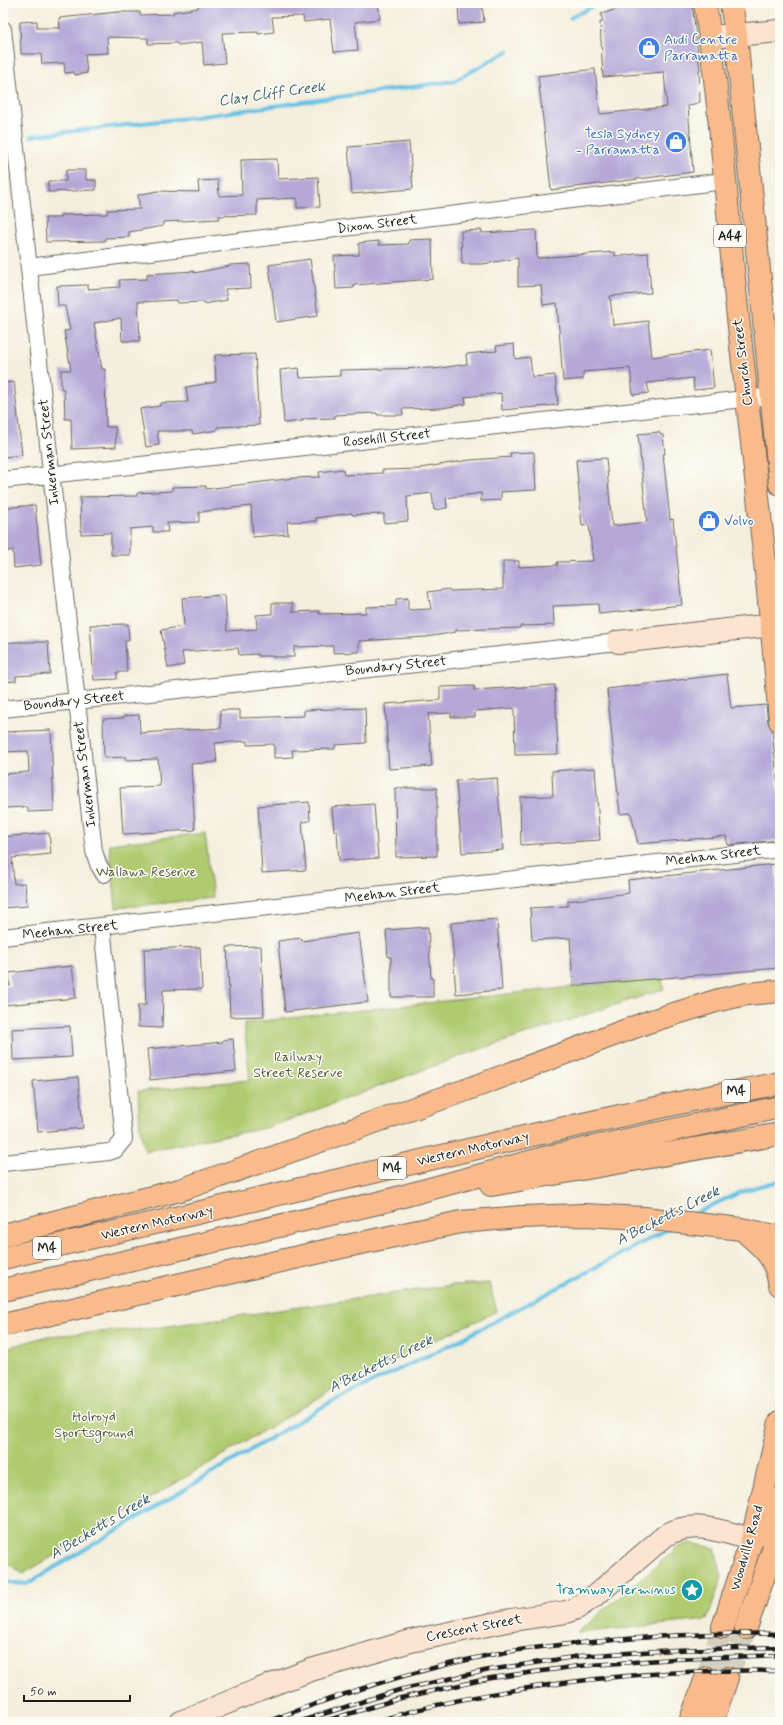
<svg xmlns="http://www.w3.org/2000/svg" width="783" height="1725" font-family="Mynerve,sans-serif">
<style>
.green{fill:#b0ca6f;stroke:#667346}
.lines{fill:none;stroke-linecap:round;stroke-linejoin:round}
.stream{stroke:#67c2e5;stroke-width:4}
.building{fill:#b5a8d7}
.primary-tunnel{stroke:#d4cfbf;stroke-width:22;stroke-dasharray:22 11;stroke-linecap:butt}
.street-casing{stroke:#68665f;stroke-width:18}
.secondary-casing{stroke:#68665f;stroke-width:24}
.primary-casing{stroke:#68665f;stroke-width:24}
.highway-casing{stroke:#68665f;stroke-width:24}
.street{stroke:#fff;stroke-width:16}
.secondary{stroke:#fde4d1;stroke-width:22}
.primary{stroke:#fabb8c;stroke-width:22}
.highway{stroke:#fabb8c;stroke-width:22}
.rail-casing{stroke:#1c1c1c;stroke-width:4.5}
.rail{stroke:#fdfcf7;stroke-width:3;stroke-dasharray:9;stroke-linecap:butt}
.labels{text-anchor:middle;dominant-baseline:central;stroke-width:3;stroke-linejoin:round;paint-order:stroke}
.shield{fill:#fdfcf7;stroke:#605f5e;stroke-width:1}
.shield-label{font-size:13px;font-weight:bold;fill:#1c1c1c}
.shop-label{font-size:14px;fill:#366cbe;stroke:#fdfcf7;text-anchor:start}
.street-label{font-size:14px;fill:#1c1c1c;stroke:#fdfcf7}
.park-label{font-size:14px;fill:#505939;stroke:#fdfcf7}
.culture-label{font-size:14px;fill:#0d838f;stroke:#fdfcf7;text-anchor:end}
.water-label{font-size:15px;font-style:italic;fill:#3a5e6c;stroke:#fdfcf7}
</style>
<rect width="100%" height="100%" fill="#fdfcf7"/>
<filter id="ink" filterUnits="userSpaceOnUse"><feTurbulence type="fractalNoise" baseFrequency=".025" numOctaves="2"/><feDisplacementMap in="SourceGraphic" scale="8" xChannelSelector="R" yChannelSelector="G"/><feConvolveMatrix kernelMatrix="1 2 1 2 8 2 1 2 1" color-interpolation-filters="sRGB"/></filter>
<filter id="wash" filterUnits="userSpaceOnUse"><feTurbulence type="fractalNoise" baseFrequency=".012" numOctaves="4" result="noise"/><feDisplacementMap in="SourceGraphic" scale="16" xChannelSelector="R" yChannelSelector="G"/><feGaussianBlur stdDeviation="0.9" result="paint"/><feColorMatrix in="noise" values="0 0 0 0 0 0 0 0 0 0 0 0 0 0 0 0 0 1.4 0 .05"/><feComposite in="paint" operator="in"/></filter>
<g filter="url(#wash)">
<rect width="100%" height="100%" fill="#f4efdc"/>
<path class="green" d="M205 833 213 898 116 908 109 844Z
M662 977 664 989 466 1054 270 1127 145 1151 140 1129 138 1091 250 1080 244 1023Z
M489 1283 497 1311 335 1388 23 1574 3 1559V1349L48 1336 155 1328 452 1285Z
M691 1543 715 1548 722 1577 707 1620 577 1633 678 1547Z"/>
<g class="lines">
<path class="stream" d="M570 18 599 3
M31 136 195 117 454 81 508 51
M693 1215C722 1200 748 1187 780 1181
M3 1582 27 1584 329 1403 454 1343 668 1229"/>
</g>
<g id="blocks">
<path class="building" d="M198 3H378L380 19 355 22 358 50 334 52 330 19 304 22 303 16 272 17 274 32 258 34V32L222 33 225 63 204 65 202 42 178 45 177 43 148 44V38L107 37 108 53 85 54 87 73 75 75 74 72 65 73 64 63 42 64 41 54H21L20 22 37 21V28H60L59 18 118 12H140V15L173 14V12L198 8Z
M458 3H482L484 22 459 24Z
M626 3H692L700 70H699L700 102 688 106 693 172 551 190 538 76 595 69 600 114 667 107 664 72 603 77 600 22H603L601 14 627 6Z
M409 142 413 189 352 194 348 147Z
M277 159 278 179 318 177 320 207 297 208V198L257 200V215L219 216V219L163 222V226L129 232V237L105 238V241L46 242 45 218H60V215L107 214V210L140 209 138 195 157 191 199 192 198 181 218 180 219 196 242 195 241 160Z
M66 170H86V180H96V190L48 192V181H66Z
M482 230V233L536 230 537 258 615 252V256L648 253 651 293 610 296 613 325 648 321 652 357 710 350 714 388 694 390 693 378 647 383 649 393 633 395 630 368 583 372V379L563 381 557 303 543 305 541 285 518 286V258L483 264H462L461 231Z
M432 239 433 279 354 285V288L336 289 334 256 359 255V243L379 241V245L409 244V240Z
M310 259 318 316 276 322 269 265Z
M250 264 251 288 225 289 227 300 204 304V302L177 303V300L138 302 140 341H122L121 318 94 323 102 369H105L106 427H115L116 447 72 449 71 419H65L64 389H61V370H71L64 331 70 330 65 306H58L57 286 88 285V289L120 287 119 280 147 279V274L194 271V273L230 266V265Z
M514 344 515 359 530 357 532 377 555 375 558 405 502 410 501 393 465 397 466 404 442 408 402 409 403 415H377V413L335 415V418L303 419V421L284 423 280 370 299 368 300 378 340 376V370L434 368V369L467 364 466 354 497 351 496 346Z
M255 354 259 425 217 427V430L193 434 192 431H157L159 445 146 447 140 409 160 406V403L188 402 186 387 216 382 215 355Z
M14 382 22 455 3 457V383Z
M659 432 660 434 663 435 665 454H663L670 520 673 519 682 605 599 614 598 604 553 606 554 625 520 626V628L456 630V632L426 637 359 641V652L333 653V646L294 647V657H273V656H258V654L239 655 238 648 182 652 184 665 168 668 161 630 184 626 182 598 225 595 227 631 257 629 256 615 272 614V603H293V612L319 611V614L366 613V607L396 606V599L408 598V610L431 609 428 592 449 589 450 591 503 589V561H519V567L558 565 557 562 593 561 589 525 582 526 576 460 606 458 612 526 647 522 638 434Z
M534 452 536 490 501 492V500L481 501V493L446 498 447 508 434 510 432 493 407 496 408 521 384 523V514L352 515V513L316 518V521L287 522 288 534 253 537 251 506 207 511 199 512V522L167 523 168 532H153V527L130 529V555H111V533L81 534 80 497 137 496V493L172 491V487L206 486V489L294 478 320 477 319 472 343 469 344 475 382 473V470L420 469V468L470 460 511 457 510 453Z
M35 505 41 565 14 568 13 550 3 552V508Z
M128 624 129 641H125L127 672H117V679L94 680 90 625Z
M14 642H48L50 674 16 676V681L3 682V643Z
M727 674 731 708 766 705 768 722 772 730 780 805V840L728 845 726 836 638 844 631 813 620 814 607 689Z
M555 685 558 754 515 755 514 708 475 711V717H451V713L428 714 432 766 389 769 385 704 440 700V687L474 686V690Z
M365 708 366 743 335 745V749L292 750 293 757 274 758V744L247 745V741L215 743 217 762 191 764 195 830 123 834 120 788 160 786 158 759 126 760V757L104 758 103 719 124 718V716L139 715 140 733 221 728 220 710H240V718L304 716V710Z
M51 730 54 811 28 812V807L3 808V774L29 772 28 751 3 752V732Z
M595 768 600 840 521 845 520 797 553 796 552 771Z
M497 778 503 850 462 853 456 781Z
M395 788H437V856L396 857Z
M309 802 310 821 302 822 306 870 262 873 258 806Z
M374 804 378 858 339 861 337 831H334L332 807Z
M49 833 51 854 12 858 14 884 25 883 27 906 3 908V837Z
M776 864 779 968 573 986 570 938 532 940 530 908 568 906V901L629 893 628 880Z
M497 919 502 990 456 994 451 923Z
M428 927 431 978H433V997H391V957H388L386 930Z
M359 933 368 1002 285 1012 278 941 301 938 302 941Z
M261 946 264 1016 230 1017 227 947Z
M200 947 202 989 163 990 162 1028 138 1027V1005H146L144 949Z
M72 966 76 998 5 1005 3 986H10L9 973Z
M70 1026 72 1057 13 1060 12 1029Z
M233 1039 236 1071 150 1080 147 1049 223 1042V1040Z
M78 1077 83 1128 38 1132 33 1081Z"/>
</g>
</g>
<g filter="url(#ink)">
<use href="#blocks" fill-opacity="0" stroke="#68665f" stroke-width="1"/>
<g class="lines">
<path class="primary-tunnel" d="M706 1678 723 1627
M727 1678 746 1628"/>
<g class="street-casing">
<path id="street" d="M3 29 53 490 94 851 98 864 104 874
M29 267 724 181
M3 480 771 396
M3 709 618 642
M3 937 780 849
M3 1163 109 1152 115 1150 124 1139 102 926"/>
</g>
<g class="secondary-casing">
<path id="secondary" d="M710 37 780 31
M618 642 772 625H780
M181 1722 260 1689 311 1670 411 1641 511 1620 566 1612 577 1608 597 1594 666 1535C696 1519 721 1532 752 1539"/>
</g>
<g class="primary-casing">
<path id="primary" d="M763 1533 771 1514 780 1499
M723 1627 752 1539 780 1422
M746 1628 780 1529
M690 1722 706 1678
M712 1722 727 1678"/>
</g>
<g class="highway-casing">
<path id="highway" d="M705 3C720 101 726 200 736 299 751 440 769 580 780 721
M731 3 736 35 780 484
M491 1185 780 1134
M743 1230C765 1249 774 1255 780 1285
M3 1235 180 1190 466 1090 648 1022 719 1000 747 994 780 991
M3 1258 537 1134 693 1100 780 1083
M3 1290 378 1203 543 1158 780 1107
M3 1325 342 1247 461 1222 520 1217 584 1215 644 1218 741 1229 780 1237"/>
</g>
<use href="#street" class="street"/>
<use href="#secondary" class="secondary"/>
<use href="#primary" class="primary"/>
<use href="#highway" class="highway"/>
<g class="rail-casing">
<path id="rail" d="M266 1722C335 1696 404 1673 476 1658 515 1649 554 1645 593 1642 655 1636 717 1632 780 1634
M298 1722 399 1690 489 1670 580 1656 674 1650 780 1647
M322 1722 401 1698 491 1678 579 1666 674 1659 780 1655
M375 1722C427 1705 481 1695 535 1687 616 1675 698 1669 780 1671"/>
</g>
<use href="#rail" class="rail"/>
</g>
</g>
<defs>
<g id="shop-disc" transform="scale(1.15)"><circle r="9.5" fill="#3f7fe0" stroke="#fdfcf7"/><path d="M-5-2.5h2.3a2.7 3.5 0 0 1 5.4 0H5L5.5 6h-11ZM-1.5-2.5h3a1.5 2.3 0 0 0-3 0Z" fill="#fff"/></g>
<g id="sight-disc" transform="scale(1.15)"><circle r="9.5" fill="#0f9aa8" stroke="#fdfcf7"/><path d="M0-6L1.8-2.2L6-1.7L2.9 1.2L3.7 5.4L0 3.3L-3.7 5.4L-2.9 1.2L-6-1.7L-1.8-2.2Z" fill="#fff"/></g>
</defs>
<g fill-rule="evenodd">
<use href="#shop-disc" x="649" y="48"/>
<use href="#shop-disc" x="676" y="142"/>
<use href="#shop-disc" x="709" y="521"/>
<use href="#sight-disc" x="692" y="1590"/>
</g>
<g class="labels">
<g class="shield">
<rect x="714" y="225" width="32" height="22" rx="3"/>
<rect x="722" y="1080" width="28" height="22" rx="3"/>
<rect x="378" y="1157" width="28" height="22" rx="3"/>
<rect x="33" y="1237" width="28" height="22" rx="3"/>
</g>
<g class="shield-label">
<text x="730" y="236">A44</text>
<text x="736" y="1091">M4</text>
<text x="392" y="1168">M4</text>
<text x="47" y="1248">M4</text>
</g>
<g class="shop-label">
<text x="664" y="40">Audi Centre<tspan x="664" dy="16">Parramatta</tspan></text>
<text x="660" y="134" text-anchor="end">Tesla Sydney<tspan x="660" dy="16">- Parramatta</tspan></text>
<text x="724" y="521">Volvo</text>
</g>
<g class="street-label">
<text transform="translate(377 224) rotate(-7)">Dixon Street</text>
<text transform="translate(743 362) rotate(-97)">Church Street</text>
<text transform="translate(387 438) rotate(-6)">Rosehill Street</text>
<text transform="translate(49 452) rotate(-96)">Inkerman Street</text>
<text transform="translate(396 666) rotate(-6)">Boundary Street</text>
<text transform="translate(74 701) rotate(-6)">Boundary Street</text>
<text transform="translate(85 774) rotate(-97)">Inkerman Street</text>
<text transform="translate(713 856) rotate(-7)">Meehan Street</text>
<text transform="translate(392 893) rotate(-7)">Meehan Street</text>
<text transform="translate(70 930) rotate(-6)">Meehan Street</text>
<text transform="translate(473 1149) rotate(-13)">Western Motorway</text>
<text transform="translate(157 1223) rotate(-13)">Western Motorway</text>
<text transform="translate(747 1548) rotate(-74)">Woodville Road</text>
<text transform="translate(474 1628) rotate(-11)">Crescent Street</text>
</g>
<g class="park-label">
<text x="146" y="872">Wallawa Reserve</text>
<text x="298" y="1057">Railway<tspan x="298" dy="16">Street Reserve</tspan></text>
<text x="94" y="1417">Holroyd<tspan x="94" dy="16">Sportsground</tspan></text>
</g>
<g class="culture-label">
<text x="676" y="1590">Tramway Terminus</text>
</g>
<g class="water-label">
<text transform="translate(272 94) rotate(-8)">Clay Cliff Creek</text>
<text transform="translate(668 1216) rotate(-27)">A'Becketts Creek</text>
<text transform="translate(381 1364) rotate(-26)">A'Becketts Creek</text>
<text transform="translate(100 1527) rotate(-31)">A'Becketts Creek</text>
</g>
</g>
<rect width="783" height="1725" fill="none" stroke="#fdfcf7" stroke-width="16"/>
<path d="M24 1695v6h106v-6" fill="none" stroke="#1c1c1c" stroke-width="2"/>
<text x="30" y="1695" font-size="12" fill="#1c1c1c" stroke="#fdfcf7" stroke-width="3" paint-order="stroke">50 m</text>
</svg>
